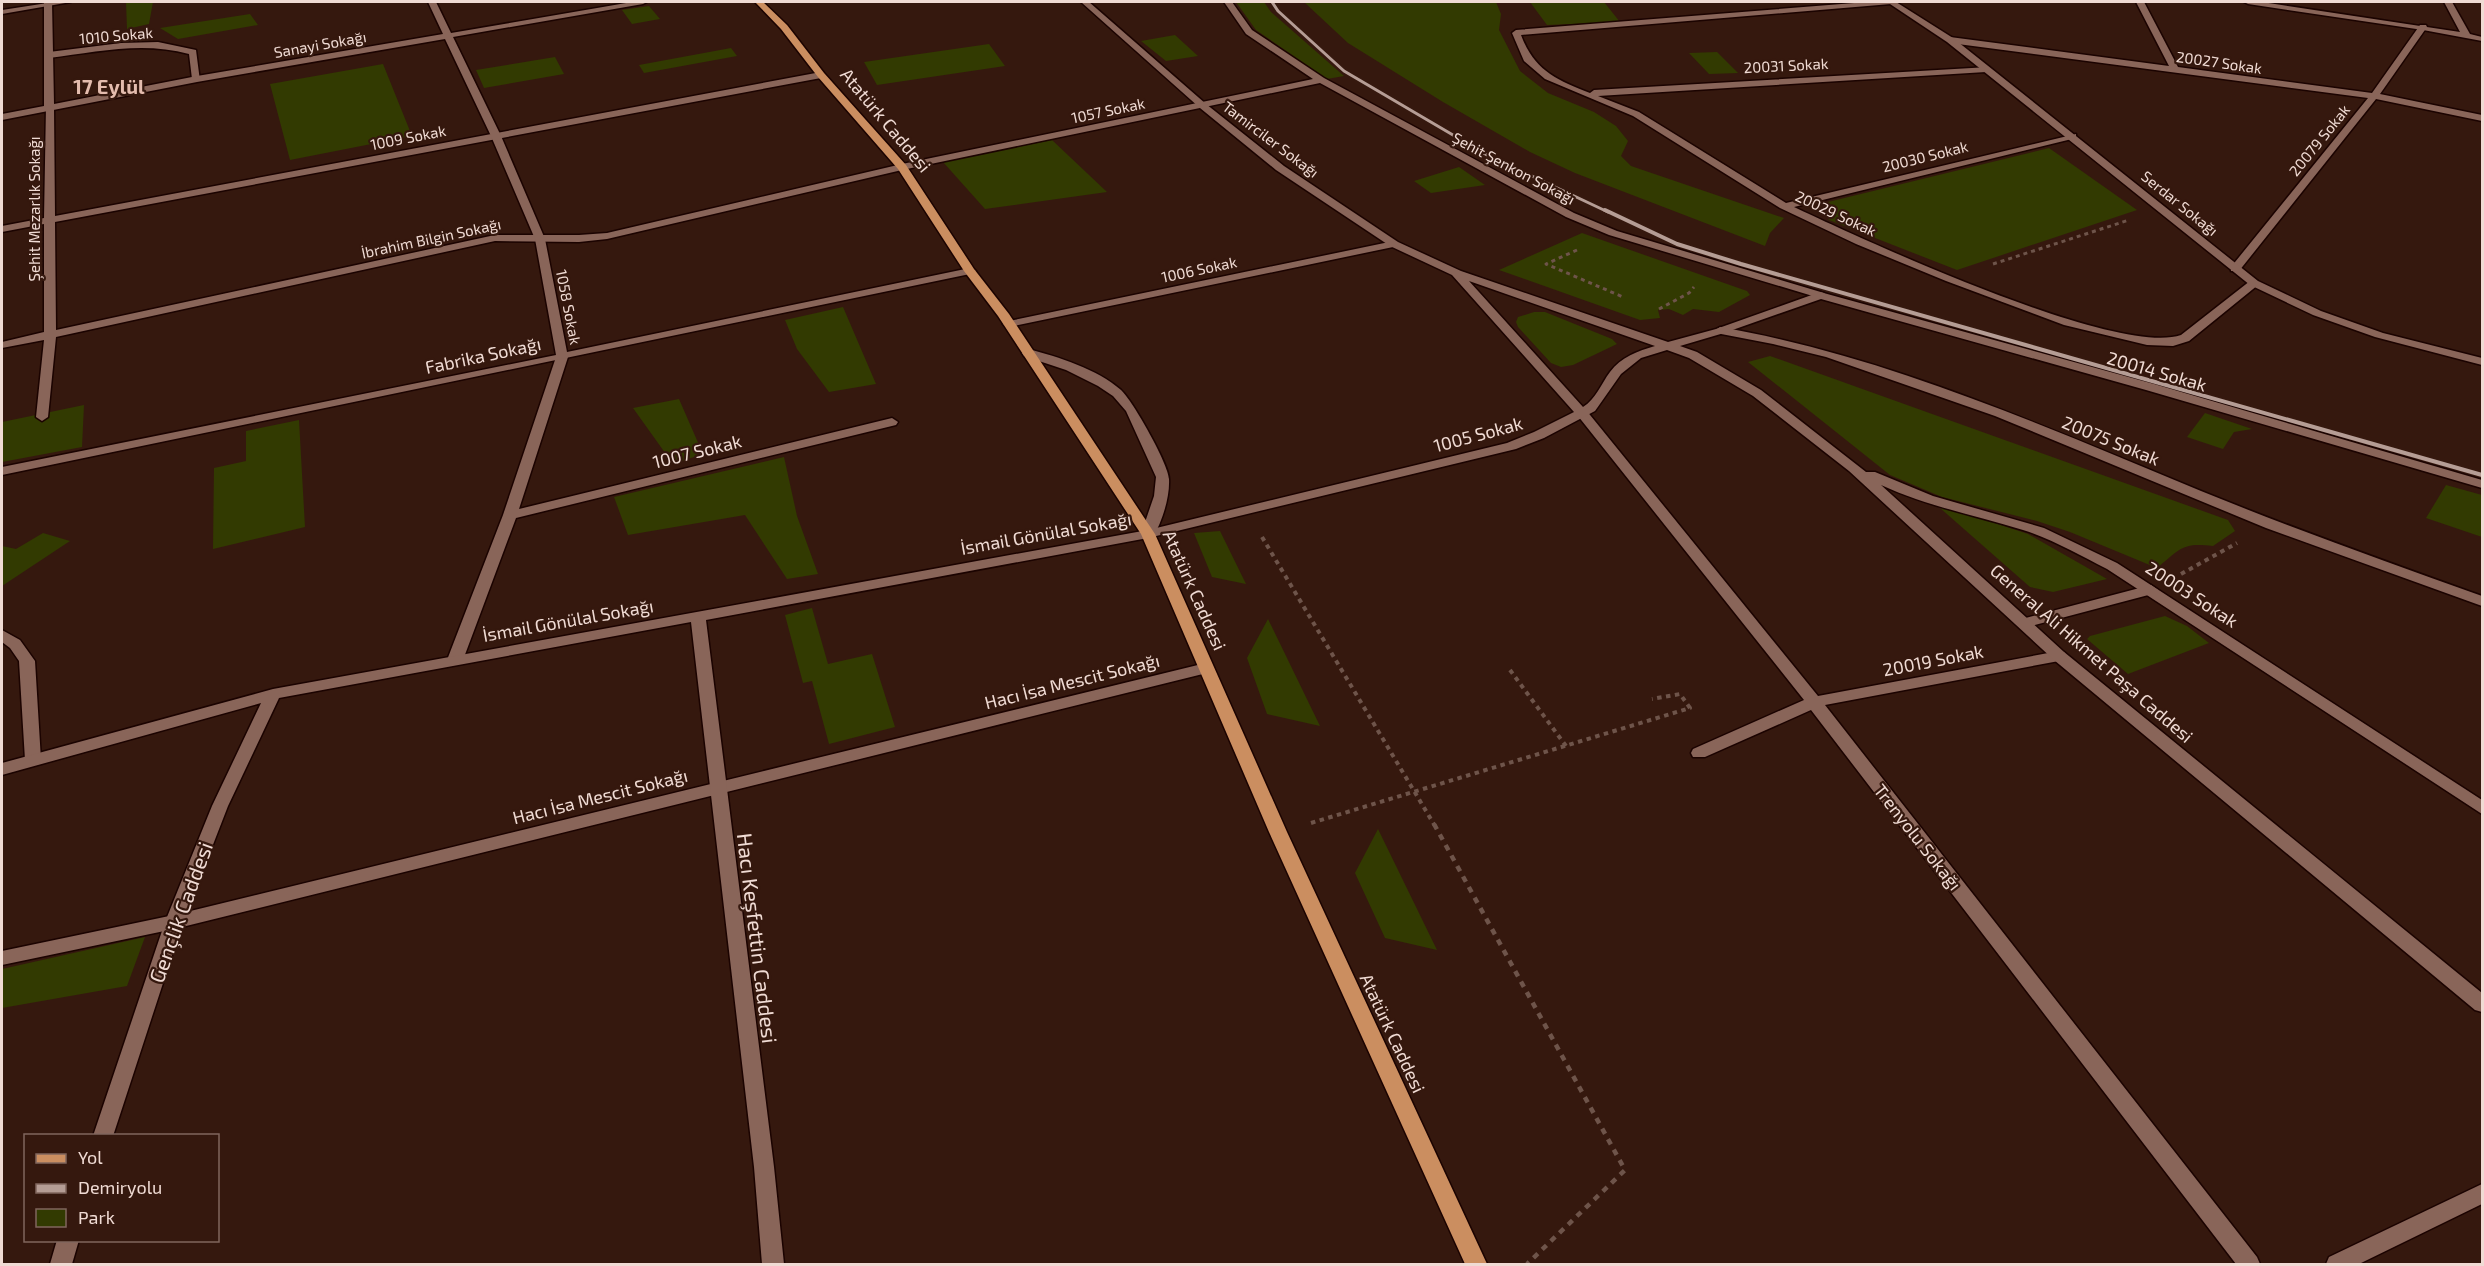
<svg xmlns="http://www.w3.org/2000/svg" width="2484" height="1266" font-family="'Exo 2',sans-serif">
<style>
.green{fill:#323a01}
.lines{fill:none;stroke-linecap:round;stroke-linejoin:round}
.lane-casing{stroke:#1b0300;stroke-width:3}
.street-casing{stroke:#1b0300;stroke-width:3}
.primary-casing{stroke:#1b0300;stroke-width:3}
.path-far2{stroke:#6e544a;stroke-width:3;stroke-dasharray:4 4;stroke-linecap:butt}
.path-far1{stroke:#6e544a;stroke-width:4;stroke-dasharray:4.5 4.5;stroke-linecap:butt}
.path{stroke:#6e544a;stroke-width:4.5;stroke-dasharray:6 6;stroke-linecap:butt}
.lane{fill:#896559;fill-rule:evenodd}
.street{fill:#896559;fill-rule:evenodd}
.primary{fill:#cb8e60;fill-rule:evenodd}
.rail-far1{stroke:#b59d95;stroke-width:3}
.rail{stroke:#b59d95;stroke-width:4}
.labels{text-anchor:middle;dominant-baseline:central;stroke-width:4.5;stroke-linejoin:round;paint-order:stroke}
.far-street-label{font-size:15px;fill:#f0dbd4;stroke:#35180e}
.street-label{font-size:18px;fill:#f0dbd4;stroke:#35180e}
.far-district-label{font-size:20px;font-weight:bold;fill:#e4bcae;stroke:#35180e}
.near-street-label{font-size:21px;fill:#f0dbd4;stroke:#35180e}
</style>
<rect width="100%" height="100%" fill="#35180e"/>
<path class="green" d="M126 2H153L149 24 127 29Z
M1236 2H1264L1271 12 1344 76 1327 79 1256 30Z
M1304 2H1496L1501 14 1499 30 1520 71 1548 93 1594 112 1616 126 1628 141 1621 156 1631 166 1784 218 1770 233 1765 246 1575 173 1530 152 1443 102 1348 43Z
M1530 2H1604L1620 22 1547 25Z
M649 6 660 19 632 24 622 10Z
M250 14 258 25 178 39 160 28Z
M1175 35 1198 56 1166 61 1141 41Z
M989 44 1005 66 877 85 864 62Z
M731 48 737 56 644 73 639 65Z
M1717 52 1738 73 1709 74 1689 53Z
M555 57 564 74 484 88 476 70Z
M383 64 412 136 290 160 270 84Z
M1052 140 1107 192 985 209 943 162Z
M2049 148 2137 210 1957 270 1829 220 1823 211 1828 202Z
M1459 167 1485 185 1431 193 1414 181Z
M1582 233 1747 291 1750 295 1719 312 1693 309 1683 315 1669 309 1658 310 1660 318 1640 320 1499 270Z
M843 307 876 384 829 392 797 349 785 320Z
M1534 312H1545L1612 339 1617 344 1573 365 1561 367 1551 363 1518 327 1516 322 1518 317Z
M1770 356 2228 520 2235 531 2213 546C2182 542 2180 549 2157 568L2070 532 2037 521 1942 497 1890 475 1748 362Z
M679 399 703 454 673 464 633 408Z
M84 405 82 447 2 462V422Z
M2205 413 2252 429 2234 432 2223 449 2187 437Z
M299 420 305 527 213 549 214 468 246 461V431Z
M784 457 797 516 818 574 787 579 745 515 628 535 614 497Z
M2446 485 2482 495V537L2426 518Z
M1940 508 1977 517 2028 534 2107 579 2053 592 2030 587Z
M1220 531 1246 584 1212 577 1194 533Z
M43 533 70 541 2 586V546L16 549Z
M812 608 828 664 872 654 895 727 829 744 812 681 803 683 785 615Z
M2165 616 2187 626 2209 643 2128 674 2087 639 2090 636Z
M1268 619 1320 726 1267 714 1247 658Z
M1378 829 1437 950 1385 938 1355 873Z
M145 937 127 986 2 1008V969Z"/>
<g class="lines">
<g class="lane-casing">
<path id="lane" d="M54 2H71L2 14V10Z
M1224 2H1232L1252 30 1324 78 1574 213 1617 231 1824 293 1826 295 1820 298 1816 297 1609 235 1566 217 1320 83 902 170 607 239 579 242 495 241 56 337 48 417 42 421 36 417 44 340 2 348V342L44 332V224L2 232V226L44 218 46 106 54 108 55 216 821 72 825 75 821 78 55 222 56 330 495 235H579L607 233 902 164 1313 79 1246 34Z
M1867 2H1895L1891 4 1521 35C1534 70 1556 80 1590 93L1594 90 1989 67V71L1986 72 1598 96 1639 112 1786 203 2076 134V138L1794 207C1862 239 2116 357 2181 335L2250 281H2258V285L2189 341 2173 346 2147 345 2064 325 1946 281 1856 244 1780 208 1633 116 1545 79 1524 61 1512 33 1516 30Z
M2136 2H2144L2178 67 2372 93 2420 25H2426L2427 27 2380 94 2482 115V121L2376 99 2239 271H2231V267L2368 98 1950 43 1946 40 1950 37 2169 66Z
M158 42 196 50 200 81 192 79 189 54C143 41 96 52 49 58L45 55 49 52 121 43Z
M1394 241 1399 244 1398 246 1009 327 1003 324 1009 321Z
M1720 327C1888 356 2045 427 2201 491 2294 529 2388 562 2482 596V606L2266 528 1995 416 1826 357 1773 344 1716 333 1714 331Z
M1028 349C1059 357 1097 369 1121 390 1133 401 1169 465 1169 479 1170 497 1162 522 1153 537L1148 538 1141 534 1154 496 1156 477 1126 411 1113 396 1098 386 1066 370 1024 356 1022 353Z
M562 353 568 357 519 509 892 418 898 422 896 425 516 518 463 660 455 665 450 664 447 660 503 515 556 357Z
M1582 409 1586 410 1818 696 2059 651 2064 652 2067 656 2064 660 2059 661 1825 705 2257 1257 2260 1264H2236L1811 710 1705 757H1693L1691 753 1693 749 1804 700 1578 416 1576 413Z
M2151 585 2158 590 2156 593 2023 628 2016 623 2018 620Z
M2 630 20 640 35 661 41 760 39 764H27L25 760 19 661 10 648 2 642Z
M1206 663 1214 668 1211 672 174 929 2 965V951L174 915Z
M2482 1184V1204L2359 1264H2326L2329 1257Z"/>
</g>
<g class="street-casing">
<path id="street" d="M44 2H52L54 104 197 76 443 34 428 2H436L451 33 632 2H647L643 4 453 37 501 136 545 239 567 352 970 268 976 271 970 274 2 475V467L556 355 535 239 491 136 445 39 197 82 2 120V114L44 106Z
M1081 2H1089L1206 104 1284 166 1398 242 1461 271 1668 342 1716 329 1820 292 2154 384 2482 480V488L2146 390 1821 299 1724 333 1680 346 1697 352 1761 390 1866 472H1875L1933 496 2044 528 2117 563 2482 800V814L2107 569C2079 555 2052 539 2023 530 1975 515 1926 506 1881 485L2064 652 2482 993V1012L2475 1010 2054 660 1849 471 1753 396 1689 358 1667 350 1641 358 1621 374 1595 411 1544 438 1516 449 1148 538 706 620 774 1167 784 1264H762L754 1167 691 622 279 698 228 806 183 922 113 1136H93L165 922 212 806 261 703 2 775V763L273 689 1148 530 1507 443 1534 432 1574 412 1452 275 1390 246 1276 170 1200 108ZM1469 281 1655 346C1638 351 1621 357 1610 372 1601 384 1596 399 1583 407Z
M1887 2H1896L1953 38 2258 281 2321 311 2383 333 2482 358V365L2375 337 2313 315 2250 285 1947 42Z
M2244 2H2262L2460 32 2444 2H2452L2470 34 2482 37V41L2423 30 2248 4Z
M57 1240H79L72 1264H50Z"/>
</g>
<g class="primary-casing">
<path id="primary" d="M755 2H763L787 25 824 73 906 165 974 269 1009 314 1155 534 1287 832 1487 1264H1465L1269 832 1141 534 998 316 964 271 898 169 818 77 781 29Z"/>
</g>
<path class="path-far2" d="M1577 250 1546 264 1623 297
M1993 264 2129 220
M1659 309 1689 293 1694 287"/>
<path class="path-far1" d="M1262 537 1435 826
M2181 574 2237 543
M1510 670 1566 746
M1311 823 1690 708 1680 694 1652 699"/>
<path class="path" d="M1434 824 1625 1170 1527 1264"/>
<use href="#lane" class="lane"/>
<use href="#street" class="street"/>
<use href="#primary" class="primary"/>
<path class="rail-far1" d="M1272 2 1278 11 1344 71 1487 155 1608 212"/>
<path class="rail" d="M1605 210 1677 244 1741 264 2482 475"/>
</g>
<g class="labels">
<g class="far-street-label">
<text transform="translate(116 35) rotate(-5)">1010 Sokak</text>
<text transform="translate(320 44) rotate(-10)">Sanayi Sokağı</text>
<text transform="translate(2219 62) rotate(8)">20027 Sokak</text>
<text transform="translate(1786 65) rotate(-3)">20031 Sokak</text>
<text transform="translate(1108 110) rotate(-12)">1057 Sokak</text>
<text transform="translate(408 137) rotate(-11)">1009 Sokak</text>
<text transform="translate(1271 139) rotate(37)">Tamirciler Sokağı</text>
<text transform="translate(2319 140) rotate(-51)">20079 Sokak</text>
<text transform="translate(1925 156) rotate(-14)">20030 Sokak</text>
<text transform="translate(1514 168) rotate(28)">Şehit Şenkon Sokağı</text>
<text transform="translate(2180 203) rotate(39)">Serdar Sokağı</text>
<text transform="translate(34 209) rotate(-90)">Şehit Mezarlık Sokağı</text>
<text transform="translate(1836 213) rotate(25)">20029 Sokak</text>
<text transform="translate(431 238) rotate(-12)">İbrahim Bilgin Sokağı</text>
<text transform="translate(1199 269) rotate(-12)">1006 Sokak</text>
<text transform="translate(569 307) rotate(79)">1058 Sokak</text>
</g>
<g class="street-label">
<text transform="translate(886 120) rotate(50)">Atatürk Caddesi</text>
<text transform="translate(483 355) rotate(-12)">Fabrika Sokağı</text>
<text transform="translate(2157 371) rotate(16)">20014 Sokak</text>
<text transform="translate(1478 434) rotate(-15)">1005 Sokak</text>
<text transform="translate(2111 440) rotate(22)">20075 Sokak</text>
<text transform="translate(697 451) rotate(-14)">1007 Sokak</text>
<text transform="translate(1046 533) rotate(-10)">İsmail Gönülal Sokağı</text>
<text transform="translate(1195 590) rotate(66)">Atatürk Caddesi</text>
<text transform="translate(2192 594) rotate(33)">20003 Sokak</text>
<text transform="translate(568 620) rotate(-10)">İsmail Gönülal Sokağı</text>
<text transform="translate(2092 653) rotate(41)">General Ali Hikmet Paşa Caddesi</text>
<text transform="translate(1933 660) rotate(-11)">20019 Sokak</text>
<text transform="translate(1072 681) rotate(-14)">Hacı İsa Mescit Sokağı</text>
<text transform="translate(600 796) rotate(-14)">Hacı İsa Mescit Sokağı</text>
<text transform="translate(1918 837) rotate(52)">Trenyolu Sokağı</text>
<text transform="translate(1393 1033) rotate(65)">Atatürk Caddesi</text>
</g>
<g class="far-district-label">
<text x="109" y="86">17 Eylül</text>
</g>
<g class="near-street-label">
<text transform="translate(180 912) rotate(-70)">Gençlik Caddesi</text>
<text transform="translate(758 938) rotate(83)">Hacı Keşfettin Caddesi</text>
</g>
</g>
<rect width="2484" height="1266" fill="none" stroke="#f0dbd4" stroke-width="6"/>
<rect x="24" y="1134" width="195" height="108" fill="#35180e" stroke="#80665d" stroke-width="1.5"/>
<rect x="36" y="1154" width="30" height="9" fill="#cb8e60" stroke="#80665d" stroke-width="1.5"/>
<text x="78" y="1164" font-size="18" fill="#f0dbd4">Yol</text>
<rect x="36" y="1184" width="30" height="9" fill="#b59d95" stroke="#80665d" stroke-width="1.5"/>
<text x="78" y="1194" font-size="18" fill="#f0dbd4">Demiryolu</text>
<rect x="36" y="1209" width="30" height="18" fill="#323a01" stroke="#80665d" stroke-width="1.5"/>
<text x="78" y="1224" font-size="18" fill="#f0dbd4">Park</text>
</svg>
